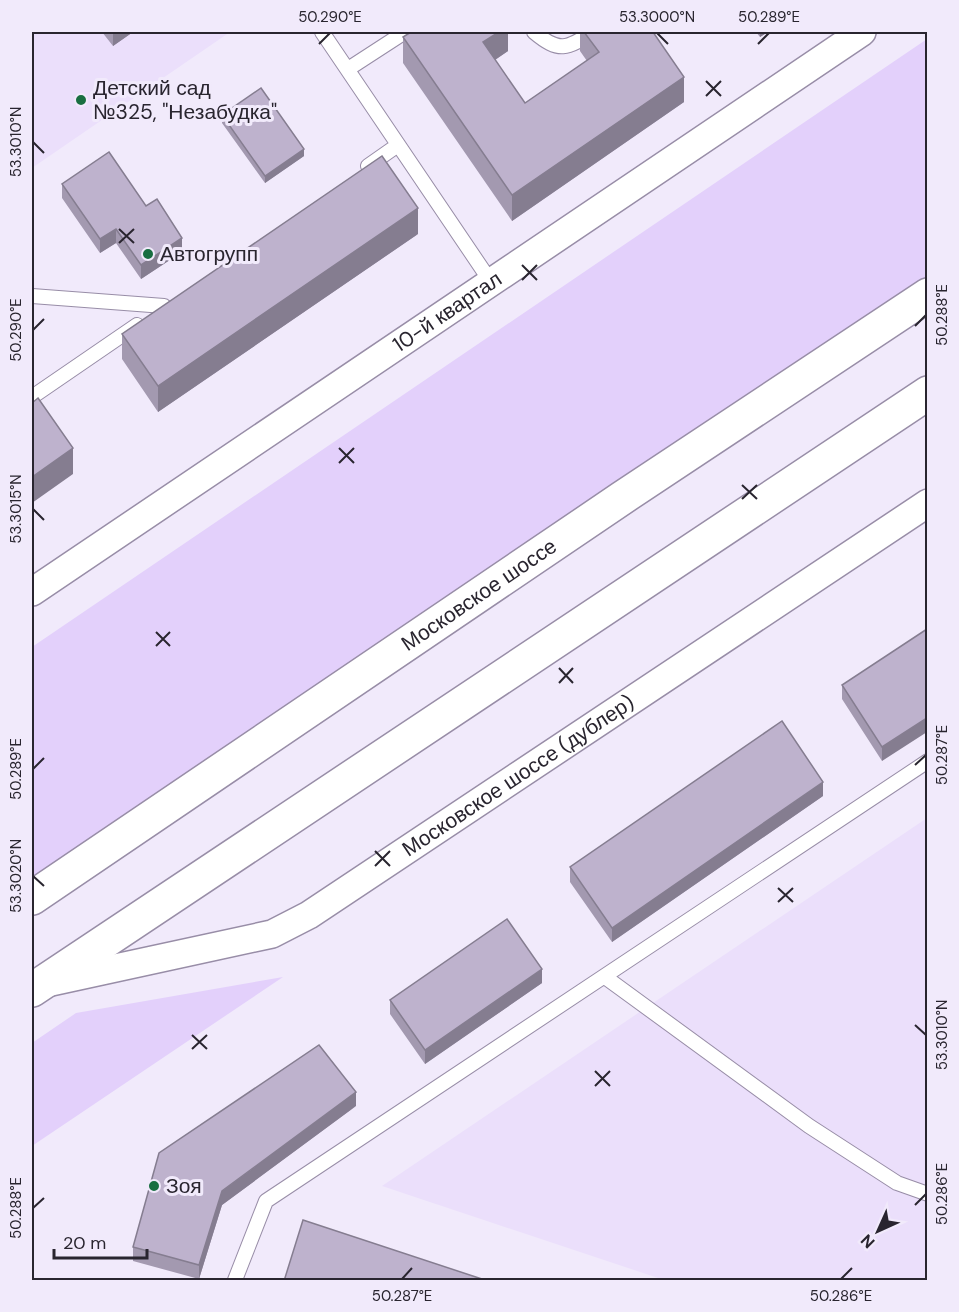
<svg xmlns="http://www.w3.org/2000/svg" width="959" height="1312" font-family="'DM Sans',sans-serif">
<style>
.built{fill:#ebdffb}
.green{fill:#e3d0fb}
.lines{fill:none;stroke-linecap:round;stroke-linejoin:round}
.service-casing{stroke:#988da7;stroke-width:16}
.minor-casing{stroke:#988da7;stroke-width:30}
.primary-casing{stroke:#988da7;stroke-width:36}
.service{stroke:#fff;stroke-width:14}
.minor{stroke:#fff;stroke-width:27}
.primary{stroke:#fff;stroke-width:33}
.wall{fill:#a399b0}
.shaded-wall{fill:#857d90}
.building{fill:#beb2cd;stroke:#857d90;stroke-width:1.5}
.ticks{fill:none;stroke:#29252f;stroke-width:2}
.poi-dot{fill:#186e41;stroke:#f1eafb;stroke-width:2}
.labels{text-anchor:middle;dominant-baseline:central;stroke-width:6;stroke-linejoin:round;paint-order:stroke}
.poi-label{font-size:21px;fill:#29252f;stroke:#f1eafb;text-anchor:start}
.street-label{font-size:21px;fill:#29252f;stroke:#f1eafb}
.neatline{fill:none;stroke:#29252f;stroke-width:2}
.ticks-label{font-size:15px;text-anchor:middle;fill:#29252f}
</style>
<rect width="100%" height="100%" fill="#f1eafb"/>
<path class="built" d="M32 32H230L32 168Z
M927 818V1280H664L382 1186Z"/>
<path class="green" d="M927 39V296L32 897V647Z
M283 977 32 1146V1043L76 1013Z"/>
<g class="lines">
<g class="service-casing">
<path id="service" d="M322 32 491 282
M534 32C559 53 567 49 593 32
M348 69 405 32
M368 166 398 145
M32 296 164 306
M32 397 137 325
M605 977 809 1126 897 1183 928 1194
M235 1280 266 1201 928 761"/>
</g>
<g class="minor-casing">
<g id="minor">
<path id="s1" d="M32 592 862 32"/>
<path id="s2" d="M51 982 272 934 309 915 928 503"/>
</g>
</g>
<g class="primary-casing">
<g id="primary">
<path id="s3" d="M32 898 622 498 928 295"/>
<path d="M32 990 928 393"/>
</g>
</g>
<use href="#service" class="service"/>
<use href="#minor" class="minor"/>
<use href="#primary" class="primary"/>
</g>
<path class="wall" d="M102 32H133L113 46Z
M508 32V51L495 60 525 103 587 61 580 51V32H653L684 102 512 221 403 63V37Z
M756 32H768L760 37Z
M222 115 304 156 265 183 222 123Z
M62 184 146 206 182 252 141 279 116 243 100 253 62 198Z
M418 234 158 412 122 359V334Z
M927 629 882 761 842 699V685Z
M823 796 612 942 570 882V867Z
M542 983 425 1064 390 1014V1000Z
M356 1106 222 1205 199 1279 133 1261V1247Z"/>
<path class="shaded-wall" d="M113 32H133L113 46Z
M499 32H508V51L483 68V42Z
M760 32H768L760 37Z
M684 77V102L512 221V195Z
M304 149V156L265 183V176Z
M418 208V234L158 412V386Z
M116 229V243L100 253V239Z
M182 238V252L141 279V265Z
M73 448V474L32 503V477Z
M927 718V732L882 761V747Z
M823 782V796L612 942V928Z
M542 969V983L425 1064V1050Z
M356 1092V1106L222 1205 199 1279V1265L222 1191Z"/>
<path class="building" d="M411 32H499L483 42 525 103 599 52 584 32H653L684 77 512 195 403 37Z
M261 88 304 149 265 176 222 115Z
M109 152 146 206 157 199 182 238 141 265 116 229 100 239 62 184Z
M382 156 418 208 158 386 122 334Z
M38 398 73 448 32 477V403Z
M927 629V718L882 747 842 685Z
M782 721 823 782 612 928 570 867Z
M507 919 542 969 425 1050 390 1000Z
M319 1045 356 1092 222 1191 199 1265 133 1247 159 1153Z
M303 1220 488 1281H284Z"/>
<path class="ticks" d="M657 33 668 44M319 44 330 33M758 44 769 33M706 81 721 96M706 96 721 81M33 142 44 153M119 229 134 243M119 243 134 229M522 265 537 280M522 280 537 265M915 326 926 315M33 330 44 319M339 448 354 463M339 463 354 448M742 485 757 499M742 499 757 485M33 509 44 520M156 632 170 646M156 646 170 632M559 668 573 683M559 683 573 668M915 765 926 755M33 769 44 758M375 851 390 866M375 866 390 851M33 876 44 886M778 888 793 902M778 902 793 888M915 1025 926 1035M192 1035 207 1049M192 1049 207 1035M595 1071 610 1086M595 1086 610 1071M915 1205 926 1194M33 1208 44 1198M402 1279 412 1268M841 1279 852 1268"/>
<g class="poi-dot">
<circle cx="81" cy="100" r="6"/>
<circle cx="148" cy="254" r="6"/>
<circle cx="154" cy="1186" r="6"/>
</g>
<g class="labels">
<g class="poi-label">
<text x="93" y="88">Детский сад<tspan x="93" dy="24">№325, "Незабудка"</tspan></text>
<text x="160" y="254">Автогрупп</text>
<text x="166" y="1186">Зоя</text>
</g>
<g class="street-label">
<text stroke="none"><textPath href="#s1" startOffset="501">10-й квартал</textPath></text>
<text stroke="none"><textPath href="#s3" startOffset="540">Московское шоссе</textPath></text>
<text stroke="none"><textPath href="#s2" startOffset="519">Московское шоссе (дублер)</textPath></text>
</g>
</g>
<rect width="959" height="1312" fill="none" stroke="#f1eafb" stroke-width="66"/>
<g transform="translate(878 1231) rotate(225)" stroke="#f1eafb" stroke-width="4.5" paint-order="stroke">
<path d="M0-4.5L10 22L0 15L-10 22Z" fill="#29252f"/>
<text y="-9" font-size="16" font-weight="bold" text-anchor="middle" fill="#29252f">N</text>
</g>
<path d="M54 1249v9h93v-9" fill="none" stroke="#29252f" stroke-width="3"/>
<text x="63" y="1249" font-size="18" fill="#29252f" stroke="#f1eafb" stroke-width="4.5" paint-order="stroke">20 m</text>
<rect x="33" y="33" width="893" height="1246" class="neatline"/>
<g class="ticks-label">
<text x="330" y="22">50.290°E</text>
<text x="657" y="22">53.3000°N</text>
<text x="769" y="22">50.289°E</text>
<text transform="translate(16 142) rotate(-90)" y="5">53.3010°N</text>
<text transform="translate(942 315) rotate(-90)" y="5">50.288°E</text>
<text transform="translate(16 330) rotate(-90)" y="5">50.290°E</text>
<text transform="translate(16 509) rotate(-90)" y="5">53.3015°N</text>
<text transform="translate(942 755) rotate(-90)" y="5">50.287°E</text>
<text transform="translate(16 769) rotate(-90)" y="5">50.289°E</text>
<text transform="translate(16 876) rotate(-90)" y="5">53.3020°N</text>
<text transform="translate(942 1035) rotate(-90)" y="5">53.3010°N</text>
<text transform="translate(942 1194) rotate(-90)" y="5">50.286°E</text>
<text transform="translate(16 1208) rotate(-90)" y="5">50.288°E</text>
<text x="402" y="1301">50.287°E</text>
<text x="841" y="1301">50.286°E</text>
</g>
</svg>
